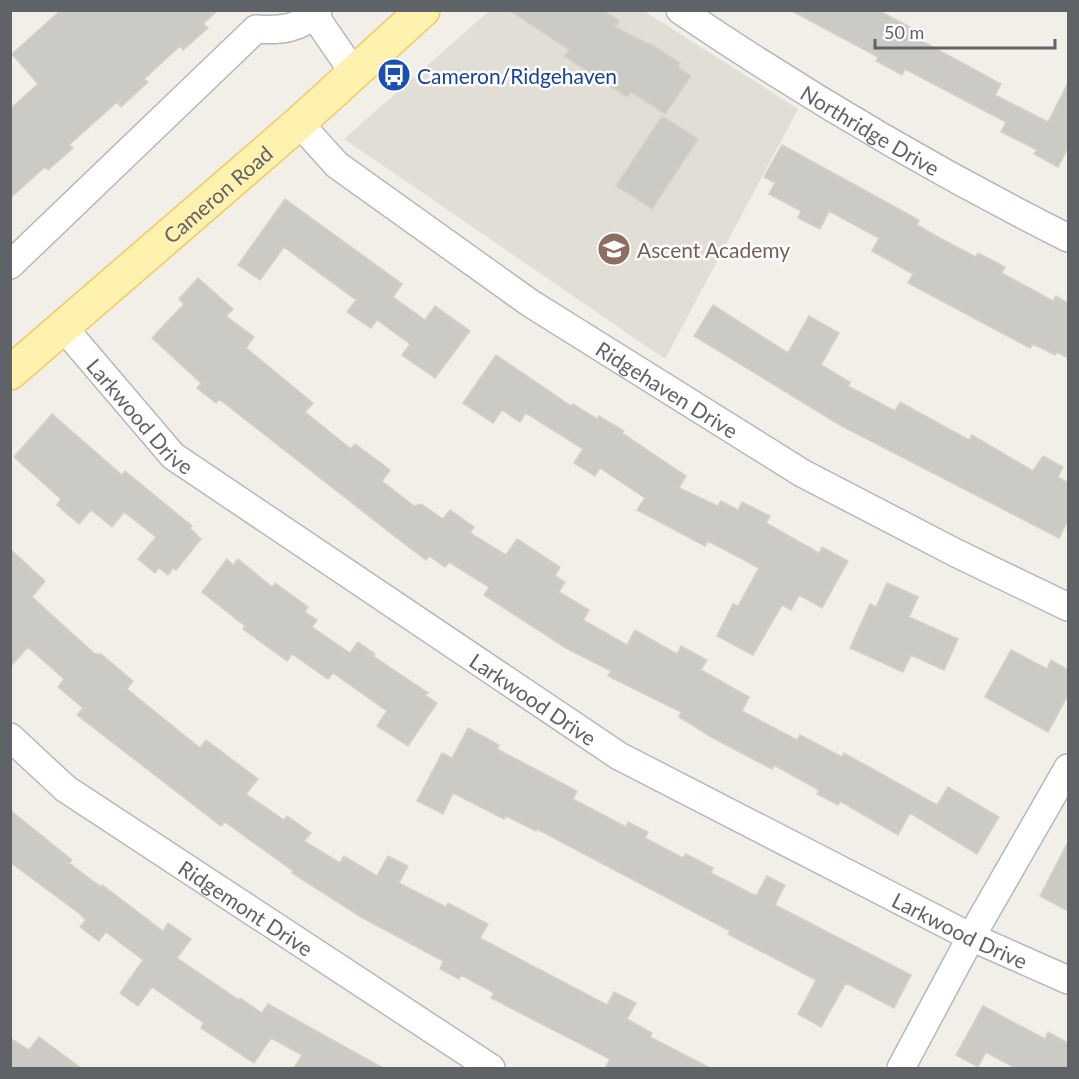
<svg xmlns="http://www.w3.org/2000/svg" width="1079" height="1079" font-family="Lato,sans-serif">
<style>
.education{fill:#e1ded6}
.building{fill:#cccac5;stroke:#d6d1c6;stroke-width:1.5}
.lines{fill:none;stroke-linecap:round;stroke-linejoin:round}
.minor-casing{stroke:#b5b8bc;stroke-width:30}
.major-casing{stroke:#f2c960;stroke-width:36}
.minor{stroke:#fff;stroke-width:27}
.major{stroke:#fff2af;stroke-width:33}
.labels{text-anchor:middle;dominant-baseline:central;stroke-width:5;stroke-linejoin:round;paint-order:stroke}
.transit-label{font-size:21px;fill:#164399;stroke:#fff;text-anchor:start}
.street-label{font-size:21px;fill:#5f6368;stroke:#fff}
.education-label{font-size:21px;fill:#785e54;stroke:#fff;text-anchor:start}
</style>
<rect width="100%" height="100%" fill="#f1efe8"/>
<path class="education" d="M489 11H644L798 109 665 359 344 139Z"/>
<path class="building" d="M61 10H218L203 24 208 28 183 50 180 46 144 79 148 82 121 107 117 102 69 145 73 148 48 170 45 167 10 198V109L38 84 12 54Z
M509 10H603L619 21 615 27 648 44 649 43 680 63 678 67 691 76 665 114 631 92 627 97 564 56 569 50Z
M790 10H878L923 34 920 40 1001 84 995 95 1048 122 1068 83V148L1058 167 1034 154 1037 150 1001 132 1006 122 905 69 902 75 876 61 878 57Z
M662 116 698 139 652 209 616 186Z
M782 145 919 220 917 225 936 236 976 257 978 253 1005 267 1002 273 1053 301 1056 296 1068 303V358L1057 352 1055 355 1033 344 1030 348 908 283 913 274 872 251 879 238 829 211 820 229 798 218 801 211 769 194 775 183 764 177Z
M285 199 402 284 393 297 425 320 435 306 470 331 435 378 402 355 410 344 377 320 371 328 347 312 356 300 284 247 260 280 238 265Z
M198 278 233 309 226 316 254 337 246 348 313 403 305 412 351 449 355 444 390 470 382 481 414 506 421 504 443 519 450 510 474 527 470 533 506 555 517 539 560 567 555 576 565 582 559 592 589 610 583 620 627 645 635 630 677 654 681 646 707 660 701 670 749 697 742 711 797 740 800 735 842 757 844 753 937 805 948 787 999 817 977 854 910 813 898 835 840 801 838 805 817 794 819 790 774 765 772 769 713 738 679 717 681 712 608 676 611 671 566 648 484 595 489 587 449 562 445 567 429 556 426 560 402 542 219 399 216 403 197 388 201 383 152 338 184 304 179 299Z
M713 305 788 353 809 316 839 333 821 365 850 382 848 386 895 411 900 402 969 440 972 435 1033 471 1043 456 1063 467 1058 477 1068 483V520L1059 538 840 425 694 336Z
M496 355 571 406 573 404 597 419 599 416 624 431 622 433 686 476 679 488 718 506 721 501 738 510 742 502 770 516 766 523 819 553 822 547 848 561 822 608 799 595 791 610 782 605 753 655 717 636 733 604 738 606 759 568 708 541 705 546 637 510 645 498 600 468 595 476 574 463 583 449 526 413 520 422 502 410 493 423 463 403Z
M52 414 122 475 125 471 192 526 190 528 201 539 176 570 173 568 168 575 159 568 155 573 138 559 156 537 124 512 112 527 91 510 79 524 57 505 61 499 14 457Z
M10 549 45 581 32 597 95 654H101L133 681 127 689 200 748 206 740 258 779 246 794 284 820 287 816 311 833 304 841 340 863 344 856 377 876 388 856 408 866 399 883 446 907 448 903 488 924 480 938 607 1005 614 992 636 1003 627 1019 652 1033 650 1037 710 1068H605L610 1059 491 998 494 993 461 975 459 979 440 969 443 961 361 917 292 873 293 871 225 822 221 826 77 715 83 708 58 687 64 679 28 647 10 667Z
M227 559 233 565 238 559 272 587 275 583 308 607 305 612 317 620 312 627 350 653 358 642 375 654 373 656 428 693 425 695 437 703 408 746 377 726 387 711 333 673 328 679 292 654 287 661 243 629 245 626 202 592Z
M887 583 918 597 909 617 958 639 944 670 911 655 903 672 850 648 870 604 876 607Z
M1011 650 1047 669 1051 660 1068 670V695L1048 732 985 697Z
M468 728 499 745 497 749 577 791 573 799 626 827 628 822 648 832 645 838 683 858 686 854 713 868 711 873 756 896 767 876 785 885 775 905 911 975 894 1008 846 983 821 1027 798 1014 816 980 728 934 730 931 537 829 536 831 506 816 504 819 453 793 443 814 417 801 442 753 452 758Z
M10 810 72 860 69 863 101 887 102 885 163 931 168 923 191 939 177 958 239 1000 240 998 262 1013 268 1004 383 1068H294L302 1055 271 1038 254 1063 201 1028 204 1023 152 987 138 1006 120 993 143 960 106 932 99 941 80 927 86 920 80 914 10 862Z
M1068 842V911L1040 896Z
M983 1006 1045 1039 1048 1032 1068 1043V1068H1015L986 1052 978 1067 956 1055Z
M39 1037 81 1068H10V1038L29 1050Z"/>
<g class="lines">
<g class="minor-casing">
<g id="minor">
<path id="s1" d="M680 10C804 94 935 171 1068 238"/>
<path d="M314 15 354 73"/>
<path id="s2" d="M299 123 337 165 530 303 802 473 956 553 1068 607"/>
<path d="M10 265 256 29C279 31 302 29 318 10"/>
<path id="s3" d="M63 327 173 456 619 756 971 937 1068 980"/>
<path id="s4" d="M10 737 66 789 491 1068"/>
<path d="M901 1068 971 937 1068 768"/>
</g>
</g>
<g class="major-casing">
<g id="major">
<path id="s5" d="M10 373 299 123 423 10"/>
</g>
</g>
<use href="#minor" class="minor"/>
<use href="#major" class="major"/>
</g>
<defs>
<g id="bus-disc" transform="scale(1.725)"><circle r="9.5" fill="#1a4fb4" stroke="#fff"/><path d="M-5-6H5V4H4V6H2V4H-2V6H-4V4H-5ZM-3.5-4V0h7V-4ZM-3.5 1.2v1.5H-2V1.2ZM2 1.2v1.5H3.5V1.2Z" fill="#fff"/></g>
<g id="school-disc" transform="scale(1.725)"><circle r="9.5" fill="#8d6e63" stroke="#fff"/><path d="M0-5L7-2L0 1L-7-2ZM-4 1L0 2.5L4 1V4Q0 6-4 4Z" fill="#fff"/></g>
</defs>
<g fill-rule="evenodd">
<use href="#bus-disc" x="394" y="75"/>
<use href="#school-disc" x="614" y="249"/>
</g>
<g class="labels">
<g class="transit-label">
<text x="417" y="75">Cameron/Ridgehaven</text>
</g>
<g class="street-label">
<text stroke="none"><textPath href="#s1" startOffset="225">Northridge Drive</textPath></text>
<text stroke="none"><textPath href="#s5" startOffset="274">Cameron Road</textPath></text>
<text stroke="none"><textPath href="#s2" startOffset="456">Ridgehaven Drive</textPath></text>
<text stroke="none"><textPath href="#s3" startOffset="118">Larkwood Drive</textPath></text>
<text stroke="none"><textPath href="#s3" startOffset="604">Larkwood Drive</textPath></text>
<text stroke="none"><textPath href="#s4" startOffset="292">Ridgemont Drive</textPath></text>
<text stroke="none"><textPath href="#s3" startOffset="1090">Larkwood Drive</textPath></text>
</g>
<g class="education-label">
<text x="637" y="249">Ascent Academy</text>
</g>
</g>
<rect width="1079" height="1079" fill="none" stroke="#5f6368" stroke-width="24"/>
<path d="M875 39v9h180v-9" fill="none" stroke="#5f6368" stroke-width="3"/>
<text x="884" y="39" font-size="18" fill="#5f6368" stroke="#ffffff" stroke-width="4.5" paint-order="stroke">50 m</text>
</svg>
